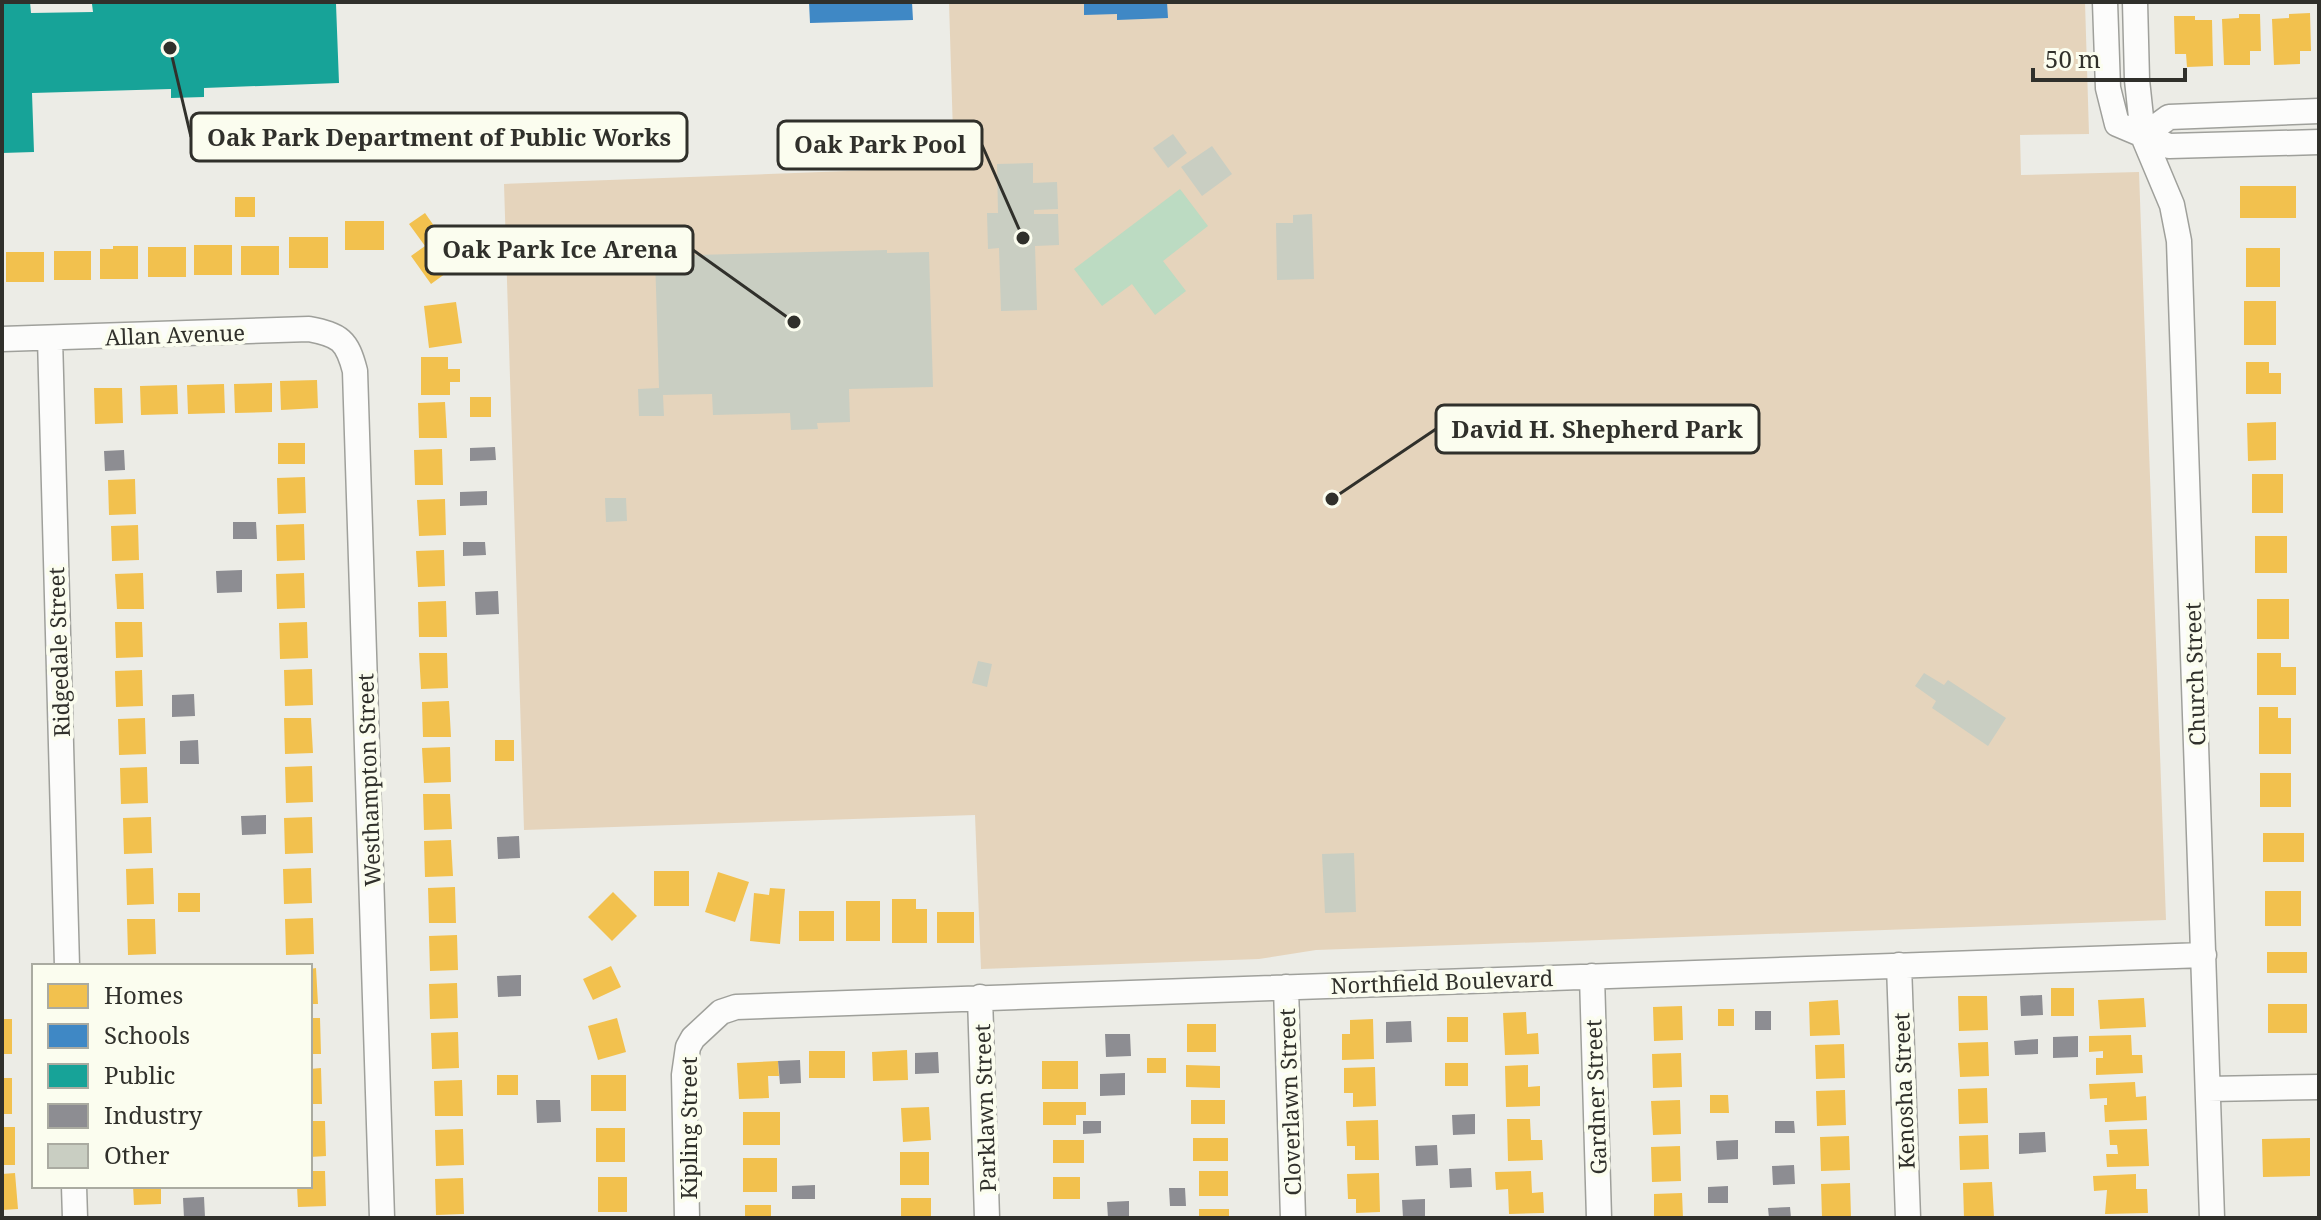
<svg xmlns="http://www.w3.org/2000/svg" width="2321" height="1220" font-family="'Noto Serif',serif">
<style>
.green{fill:#e5d4bc}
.water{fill:#bcdbc2}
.homes{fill:#f2c14e}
.schools{fill:#3f88c5}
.public{fill:#17a398}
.industry{fill:#8d8d92}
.building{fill:#c9cec2}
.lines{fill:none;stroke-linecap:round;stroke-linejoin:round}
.minor-casing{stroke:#9fa09b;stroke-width:27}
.minor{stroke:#fcfcfb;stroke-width:24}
.labels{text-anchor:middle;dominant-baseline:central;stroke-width:8;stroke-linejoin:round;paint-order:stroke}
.street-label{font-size:22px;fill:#30302b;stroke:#fbfdef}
.leader{fill:none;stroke:#30302b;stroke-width:3}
.callout-dot{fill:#30302b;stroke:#fbfdef;stroke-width:3}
.callout{fill:#fbfdef;stroke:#30302b;stroke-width:3}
.callout-label{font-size:24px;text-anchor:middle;font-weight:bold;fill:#30302b}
</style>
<rect width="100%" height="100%" fill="#ecece6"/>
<path class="green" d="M949 2H2085L2089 134 2020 135 2021 175 2139 172 2166 920 1316 950 1259 959 981 969 975 815 524 830 504 184 954 167Z"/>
<path class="water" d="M1180 189 1208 226 1163 261 1186 291 1155 315 1132 284 1102 306 1074 269Z"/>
<path class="homes" d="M2310 13 2311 51H2300V64L2274 65 2272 19 2289 18V14Z
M2239 14H2260L2261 51H2250V65H2224L2222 19 2239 18Z
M2174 16H2195V20H2212L2213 66 2187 67 2186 54H2175Z
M2240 186H2296V218H2240Z
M235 197H255V217H235Z
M425 213 460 263 431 284 411 256 425 246 409 224Z
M345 221H384V250H345Z
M289 237H328V268H289Z
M194 245H232V275H194Z
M113 246H138V279H100V249H113Z
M241 246H279V275H241Z
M148 247H186V277H148Z
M2246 248H2280V287H2246Z
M54 251H91V280H54Z
M6 252H44V282H6Z
M2244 301H2276V345H2244Z
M456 302 462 343 429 348 424 306Z
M421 357H448V369H460V382H450V395H421Z
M2246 362H2269V373H2281V394H2246Z
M317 380 318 408 281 410 280 381Z
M272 383V412L235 413 234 384Z
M224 384 225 413 188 414 187 385Z
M177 385 178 414 141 415 140 386Z
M94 388H122L123 423 95 424Z
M470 397H491V417H470Z
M445 402 447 438H419L418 403Z
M2276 422V460L2248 461 2247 423Z
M278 443H305V464H278Z
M442 449 443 485H415L414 450Z
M2252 474H2283V513H2252Z
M305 477 306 513 278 514 277 478Z
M135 479 136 514 109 515 108 480Z
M445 499 446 535 419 536 417 500Z
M304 524 305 560 277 561 276 525Z
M138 525 139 560 112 561 111 526Z
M2255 536H2287V573H2255Z
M444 550 445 586 418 587 416 551Z
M143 573 144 609H117L115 574Z
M304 573 305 608 277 609 276 574Z
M2257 599H2289V639H2257Z
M446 601 447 637H419L418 602Z
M115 622H142L143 657 116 658Z
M307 622 308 658 280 659 279 623Z
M419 653H447L448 688 421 689Z
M2257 653H2281V667H2296V695H2257Z
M312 669 313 705 285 706 284 670Z
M142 670 143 706 116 707 115 671Z
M449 701 451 737H423L422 702Z
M2259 707H2278V718H2291V754H2259Z
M145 718 146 754 119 755 118 719Z
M284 718H311L313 753 285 754Z
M495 740H514V761H495Z
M450 747 451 782 424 783 422 748Z
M312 766 313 802 286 803 285 767Z
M147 767 148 803 121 804 120 768Z
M2260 773H2291V807H2260Z
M423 794H450L452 829 424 830Z
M151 817 152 853 124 854 123 818Z
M312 817 313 853 285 854 284 818Z
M2263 833H2304V862H2263Z
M451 840 453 876 425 877 424 841Z
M153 868 154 904 127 905 126 869Z
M311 868 312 903 284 904 283 869Z
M654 871H689V906H654Z
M718 872 749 882 735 922 705 912Z
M455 887 456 923H429L428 888Z
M770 888 785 889 780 944 750 941 754 893 769 895Z
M2265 891H2301V926H2265Z
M613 892 637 916 612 941 588 917Z
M178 893H200V912H178Z
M892 899H916V909H927V943H892Z
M846 901H880V941H846Z
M799 911H834V941H799Z
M937 912H974V943H937Z
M313 918 314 954 286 955 285 919Z
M127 919H155L156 954 128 955Z
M457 935 458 970 430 971 429 936Z
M2267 952H2307V973H2267Z
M611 966 621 987 593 1000 583 979Z
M316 968 318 1004H310V969Z
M457 983 458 1018 430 1019 429 984Z
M2051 988H2074V1016H2051Z
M1958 996H1987L1988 1030 1959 1031Z
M2144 998 2146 1027 2100 1029 2098 1000Z
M1838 1000 1840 1035 1810 1036 1809 1002Z
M2268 1004H2307V1033H2268Z
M1682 1006 1683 1040 1654 1041 1653 1007Z
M1718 1009H1734V1026H1718Z
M1526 1012 1527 1034 1538 1033 1539 1054 1505 1055 1503 1013Z
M1447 1017H1468V1042H1447Z
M310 1018H320L321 1054H310Z
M617 1018 626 1052 598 1060 588 1026Z
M2 1019H12V1054H2Z
M1373 1019 1374 1059 1342 1060V1034H1350V1020Z
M1187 1024H1216V1052H1187Z
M458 1032 459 1068 432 1069 431 1033Z
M2131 1035 2132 1055H2142L2143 1073 2096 1075V1058H2103V1051L2089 1052V1036Z
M1988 1042 1989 1076 1960 1077 1958 1043Z
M1844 1044 1845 1078 1816 1079 1815 1045Z
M907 1050 908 1080 873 1081 872 1052Z
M809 1051H845V1078H809Z
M1681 1053 1682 1087 1653 1088 1652 1054Z
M1147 1058H1166V1073H1147Z
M778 1061 779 1076H768L769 1098 739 1099 737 1063Z
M1042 1061H1078V1089H1042Z
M1445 1063H1468V1086H1445Z
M1186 1065 1220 1066V1088L1186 1087Z
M1528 1065V1087L1540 1086V1106L1506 1107 1505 1066Z
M1375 1067 1376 1106 1353 1107V1093H1344V1068Z
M321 1068 322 1104H310V1069Z
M497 1075H518V1095H497Z
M591 1075H626V1111H591Z
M2 1078H12V1114H2Z
M462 1080 463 1116H435L434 1081Z
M2135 1082 2136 1097 2146 1096 2147 1120 2105 1122 2104 1105H2107V1098L2090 1099 2089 1084Z
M1987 1088 1988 1123 1959 1124 1958 1089Z
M1845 1090 1846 1125 1817 1126 1816 1091Z
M1710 1095H1728L1729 1113H1710Z
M1191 1100H1225V1124H1191Z
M1680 1100 1681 1134 1653 1135 1651 1101Z
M1043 1102H1086V1115H1076V1125H1043Z
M929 1107 931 1140 903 1142 901 1108Z
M743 1112H780V1145H743Z
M1507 1119H1530L1531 1140H1542L1543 1160 1508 1161Z
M1378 1120 1379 1160H1355V1146H1347L1346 1121Z
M310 1121H325L326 1156 310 1157Z
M2 1127H15V1165H2Z
M596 1128H625V1162H596Z
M463 1129 464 1165 436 1166 435 1130Z
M2147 1129 2149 1166 2107 1167 2106 1154H2118L2117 1145H2110L2109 1130Z
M1988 1135 1989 1169 1960 1170 1959 1136Z
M1849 1136 1850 1170 1821 1171 1820 1137Z
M1193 1138H1228V1161H1193Z
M2310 1138V1176L2263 1177 2262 1139Z
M1053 1140H1084V1163H1053Z
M1680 1146 1681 1181 1652 1182 1651 1147Z
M900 1152H929V1185H900Z
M743 1158H777V1192H743Z
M310 1171H325L326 1206 298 1207 297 1186H310Z
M1199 1171H1228V1196H1199Z
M1531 1171 1532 1193 1543 1192 1544 1213 1509 1214 1508 1189 1496 1190 1495 1172Z
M15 1173 18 1209 2 1210V1174Z
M1379 1173 1380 1212 1356 1213V1199H1348L1347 1174Z
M2136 1174V1189H2147L2148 1213 2105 1214 2107 1190 2094 1191 2093 1176Z
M598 1177H627V1212H598Z
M1053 1177H1080V1199H1053Z
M463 1178 464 1214 436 1215 435 1179Z
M1992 1182 1994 1217 1964 1218 1963 1183Z
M1850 1183 1851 1217 1822 1218 1821 1184Z
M133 1186H161V1204L134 1205Z
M1682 1193 1683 1218H1654V1194Z
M901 1198H931V1218H901Z
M745 1205H771V1218H745Z
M1199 1209H1229V1218H1199Z"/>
<path class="schools" d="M809 2H912L913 20 810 23Z
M1084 2H1167L1168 18 1117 20V14L1084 15Z"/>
<path class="public" d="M2 2H30L31 13 93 12 92 4 95 2 336 4 339 83 204 88V97L171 98V89L32 93 34 152 2 153Z"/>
<path class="industry" d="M495 447 496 460 470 461V448Z
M124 450 125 470 105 471 104 451Z
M487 491V505L460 506V492Z
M233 522H256L257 539H233Z
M463 542H485L486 555 463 556Z
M242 570V592L217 593 216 571Z
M498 591 499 614 476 615 475 592Z
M194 694 195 716 172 717V695Z
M198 740 199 764H180V741Z
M266 815V834L242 835 241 816Z
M519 836 520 858 498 859 497 837Z
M521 975V996L498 997 497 976Z
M2042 995 2043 1015 2021 1016 2020 996Z
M1755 1011H1771V1030H1755Z
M1411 1021 1412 1042 1386 1043V1022Z
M1105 1034H1130L1131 1056 1106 1057Z
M2078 1036V1057L2053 1058V1037Z
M2038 1039V1054L2015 1055 2014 1041Z
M938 1052 939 1073 915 1074V1053Z
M800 1060 801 1083 780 1084 778 1061Z
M1125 1073V1095L1100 1096V1074Z
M536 1100H560L561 1122 537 1123Z
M1475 1114V1134L1453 1135 1452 1115Z
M1083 1121H1101V1133L1083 1134Z
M1775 1121H1794L1795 1133H1775Z
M2045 1132 2046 1152 2019 1154V1133Z
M1738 1140V1159L1717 1160 1716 1141Z
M1437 1145 1438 1165 1416 1166 1415 1146Z
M1794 1165 1795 1184 1773 1185 1772 1166Z
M1471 1168 1472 1187 1450 1188 1449 1169Z
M815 1185V1199H792V1186Z
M1728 1186V1203H1708V1187Z
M1169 1188H1185L1186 1206H1170Z
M204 1197 205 1217 184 1218 183 1198Z
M1425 1199V1218H1403L1402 1200Z
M1129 1201V1218H1108L1107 1202Z
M1790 1207 1791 1218H1769L1768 1208Z"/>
<path class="building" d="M1173 134 1187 153 1168 168 1153 148Z
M1212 146 1232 174 1202 196 1181 167Z
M1033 163V183L1057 182 1058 209 1034 210V214H1058L1059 245 1035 246 1037 310 1001 311 999 248 988 249 987 213H998L997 164Z
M1312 214 1314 279 1277 280 1276 223H1293V215Z
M887 250V253L929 252 933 387 849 389 850 422 817 423 818 429 791 430 790 413 713 415 712 394 663 395 664 416H639L638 389 659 388 655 256Z
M605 498H626L627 521 606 522Z
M978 661 992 664 987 687 972 683Z
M1924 673 1944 685 1948 680 2006 718 1988 746 1932 708 1936 701 1915 686Z
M1354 853 1356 912 1325 913 1322 854Z"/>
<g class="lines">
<g class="minor-casing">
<path id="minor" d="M2105 2 2108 88 2117 124 2169 146 2319 142
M2135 2 2137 80 2143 136 2172 205 2179 241 2212 1218
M2143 136 2169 117 2319 111
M50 338 67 966
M2 339 309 329C340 335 347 340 355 371L382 1218
M1899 965 1908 1218
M1592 976 1599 1218
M1286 987 1293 1218
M980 997 987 1218
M2208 1089 2319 1087
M74 1186 75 1218
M687 1218 684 1075 688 1047 693 1038 721 1012 736 1007 2204 955"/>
</g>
<use href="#minor" class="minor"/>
</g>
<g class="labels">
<g class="street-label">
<text transform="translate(175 334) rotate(-2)">Allan Avenue</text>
<text transform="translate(58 652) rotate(-92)">Ridgedale Street</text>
<text transform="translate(2194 674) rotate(-92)">Church Street</text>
<text transform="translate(368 780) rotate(-92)">Westhampton Street</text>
<text transform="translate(1442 981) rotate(-2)">Northfield Boulevard</text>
<text transform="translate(1903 1091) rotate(-92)">Kenosha Street</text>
<text transform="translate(1595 1097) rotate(-92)">Gardner Street</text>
<text transform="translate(1289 1102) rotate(-92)">Cloverlawn Street</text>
<text transform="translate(984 1108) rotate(-92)">Parklawn Street</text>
<text transform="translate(688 1128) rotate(-90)">Kipling Street</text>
</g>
</g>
<path class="leader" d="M170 48L191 137M1023 238L982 145M794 322L693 250M1332 499L1436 429"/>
<g class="callout-dot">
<circle cx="170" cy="48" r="8"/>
<circle cx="1023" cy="238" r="8"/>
<circle cx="794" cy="322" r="8"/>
<circle cx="1332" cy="499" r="8"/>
</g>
<g class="callout">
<rect x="191" y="113" width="496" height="48" rx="8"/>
<rect x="778" y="121" width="204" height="48" rx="8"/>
<rect x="426" y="226" width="267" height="48" rx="8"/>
<rect x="1436" y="405" width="323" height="48" rx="8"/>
</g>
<g class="callout-label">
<text x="439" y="146">Oak Park Department of Public Works</text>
<text x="880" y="153">Oak Park Pool</text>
<text x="560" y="258">Oak Park Ice Arena</text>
<text x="1597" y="438">David H. Shepherd Park</text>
</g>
<rect width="2321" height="1220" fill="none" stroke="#30302b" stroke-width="8"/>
<rect x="32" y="964" width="280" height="224" fill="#fbfdef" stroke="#aaaba1" stroke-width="2"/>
<rect x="48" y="984" width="40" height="24" fill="#f2c14e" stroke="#aaaba1" stroke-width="2"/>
<text x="104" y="1004" font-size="24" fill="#30302b">Homes</text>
<rect x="48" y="1024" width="40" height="24" fill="#3f88c5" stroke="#aaaba1" stroke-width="2"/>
<text x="104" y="1044" font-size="24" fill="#30302b">Schools</text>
<rect x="48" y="1064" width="40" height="24" fill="#17a398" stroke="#aaaba1" stroke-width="2"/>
<text x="104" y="1084" font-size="24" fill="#30302b">Public</text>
<rect x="48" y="1104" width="40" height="24" fill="#8d8d92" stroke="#aaaba1" stroke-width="2"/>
<text x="104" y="1124" font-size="24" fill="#30302b">Industry</text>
<rect x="48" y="1144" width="40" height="24" fill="#c9cec2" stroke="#aaaba1" stroke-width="2"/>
<text x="104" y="1164" font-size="24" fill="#30302b">Other</text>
<path d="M2033 68v12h152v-12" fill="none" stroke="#30302b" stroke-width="4"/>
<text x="2045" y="68" font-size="24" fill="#30302b" stroke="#fbfdef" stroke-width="6" paint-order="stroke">50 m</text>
</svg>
